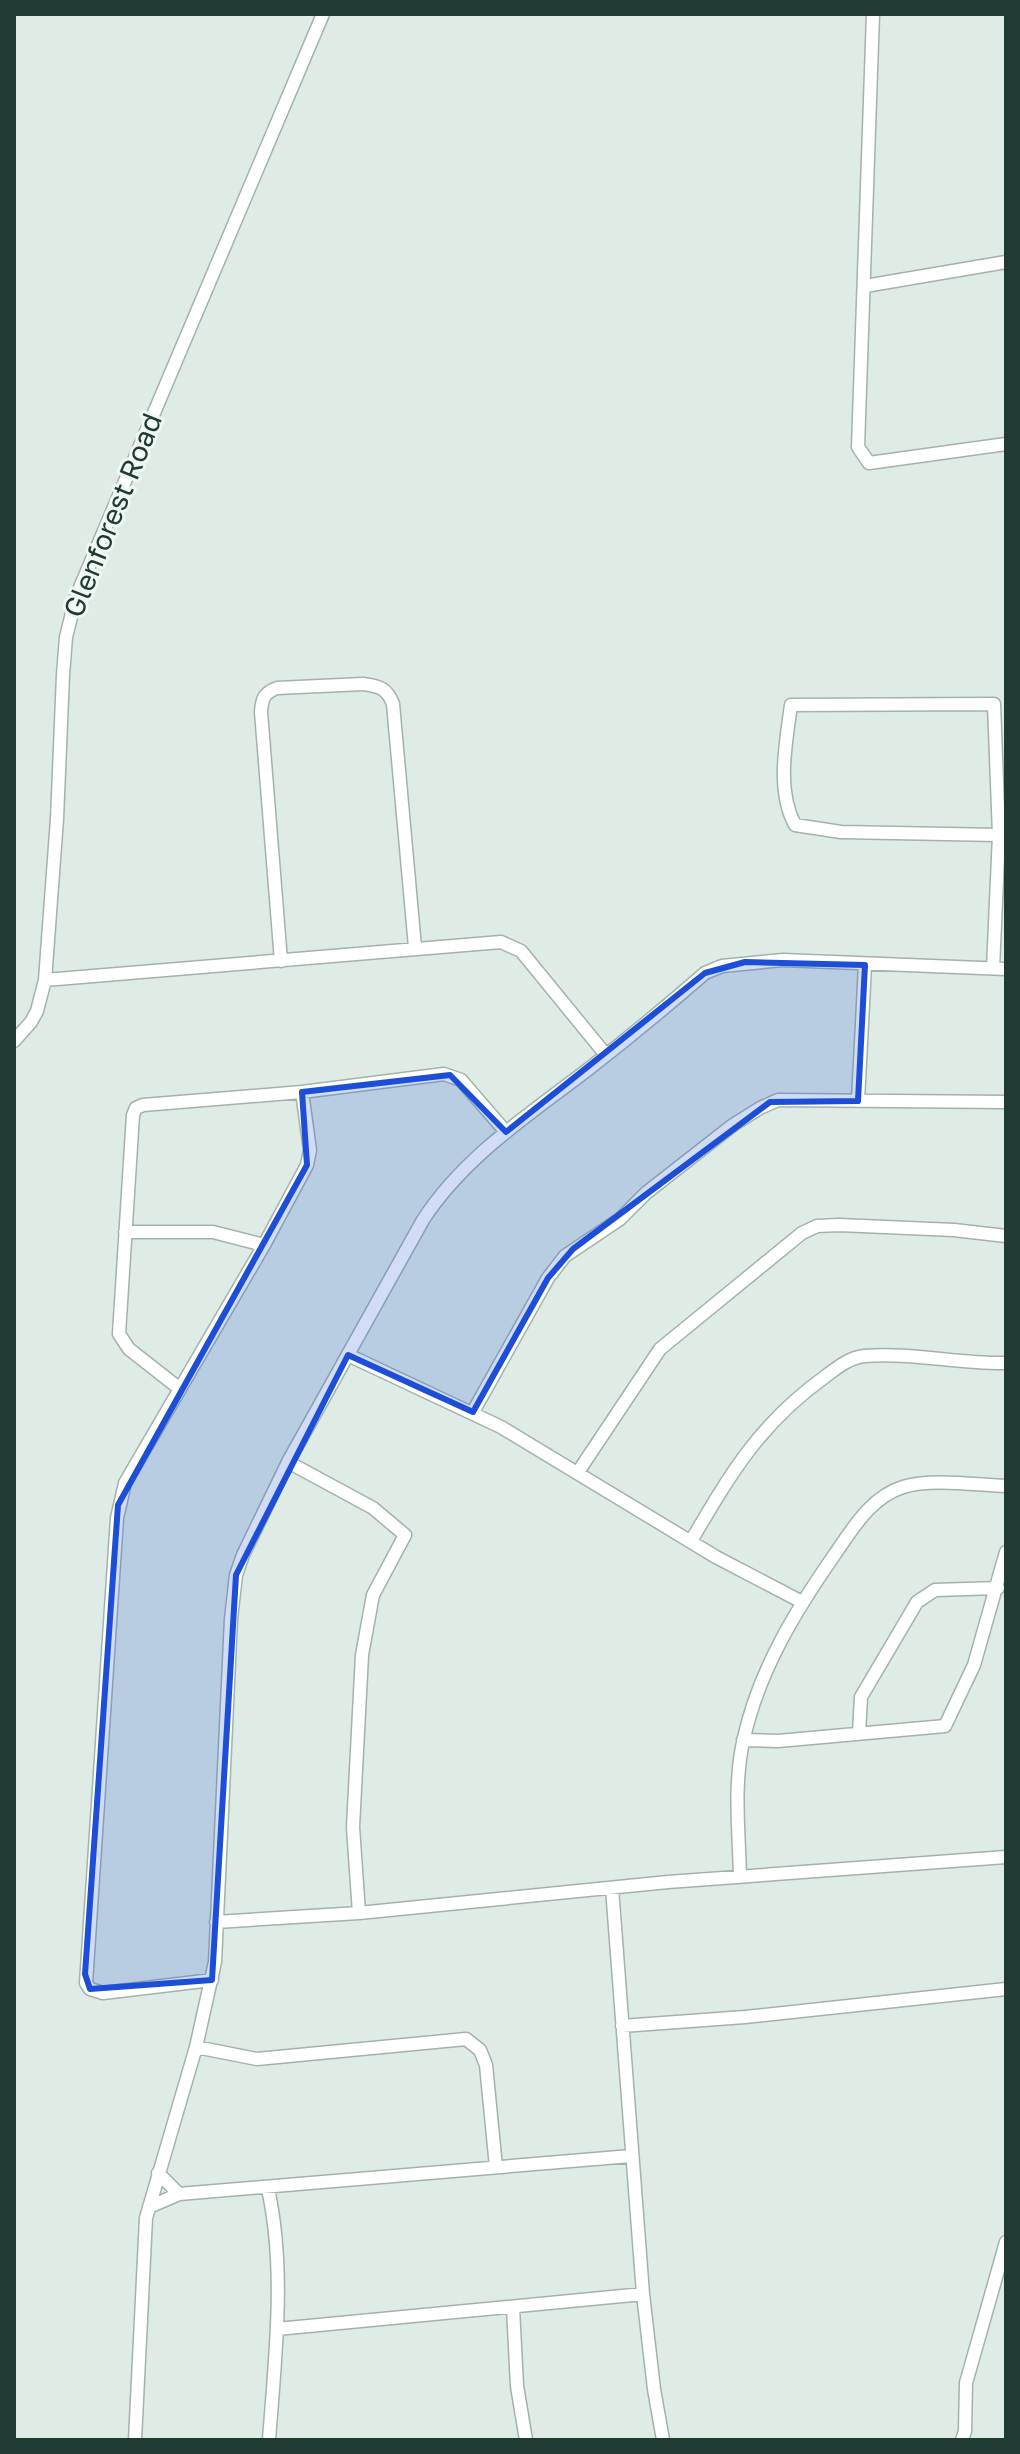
<svg xmlns="http://www.w3.org/2000/svg" width="1020" height="2454" font-family="'Golos Text',sans-serif">
<style>
.lines{fill:none;stroke-linecap:round;stroke-linejoin:round}
.minor-casing{stroke:#a2b3ac;stroke-width:15}
.minor{stroke:#fff;stroke-width:12}
.marked{fill:#1d4ed8;fill-opacity:0.2;stroke:#1d4ed8;stroke-width:6;stroke-linejoin:round}
.labels{text-anchor:middle;dominant-baseline:central;stroke-width:6;stroke-linejoin:round;paint-order:stroke}
.street-label{font-size:28px;fill:#203b33;stroke:#f0f7f3}
</style>
<rect width="100%" height="100%" fill="#dfebe5"/>
<g class="lines">
<g class="minor-casing">
<path id="minor" d="M873 14 858 447 869 463 1006 444
M865 286 1006 262
M281 961 261 712C262 698 264 693 277 688L363 684C379 686 387 688 393 704L415 947
M993 968 999 835 994 704 791 705C786 743 776 790 795 825L841 832 999 835
M45 980 501 942 521 951 606 1055
M14 1041 31 1022 37 1011 45 980 57 819 63 675 66 637 76 597 323 14
M858 1101 865 965
M125 1232H213L264 1245
M348 1355 501 1427 716 1557 802 1602
M180 1389 129 1349 119 1334 133 1115 136 1108 143 1105 302 1092 444 1074 461 1080 506 1132
M473 1412 548 1278 565 1256 620 1219 646 1193 733 1125 760 1108 778 1100 1006 1102
M288 1462 373 1508 405 1535 373 1595 362 1655 353 1827 359 1913
M578 1472 660 1349 802 1233 817 1226 839 1225 954 1230 1006 1236
M691 1541C731 1473 760 1423 826 1376 838 1367 849 1358 864 1356 911 1352 959 1364 1006 1363
M859 1733 861 1697 917 1602 935 1590 998 1588
M743 1740 778 1741 945 1726 974 1665 1006 1552
M740 1877C739 1831 733 1783 744 1738 759 1670 796 1610 835 1554 853 1528 871 1497 903 1487 930 1478 977 1485 1006 1486
M612 1888 643 2294 654 2389 663 2440
M216 1922 359 1913 668 1882 1006 1857
M212 1980 103 1993 90 1989 86 1983 117 1518 125 1483 264 1245 307 1165 310 1150 302 1092
M622 2026 745 2017 1006 1989
M196 2047 257 2059 466 2039 480 2050 486 2065 496 2167
M158 2173 179 2194 191 2193 631 2156
M268 2189C286 2270 275 2358 269 2440
M149 2207 179 2194
M513 2308 517 2386 526 2440
M277 2329 643 2294
M135 2440 146 2218 196 2047 215 1962 231 1619 236 1575 243 1555 288 1462 423 1220C463 1158 528 1115 586 1071 626 1040 666 1007 705 973L722 966 783 960 1006 969
M962 2440 965 2431 966 2383 1006 2242"/>
</g>
<use href="#minor" class="minor"/>
</g>
<path class="marked" d="M745 962 865 965 858 1101 770 1102 573 1249 548 1278 473 1412 348 1355 236 1575 212 1980 90 1989 85 1974 118 1505 307 1165 302 1092 450 1075 506 1132 705 973Z"/>
<g class="labels">
<g class="street-label">
<text transform="translate(112 515) rotate(-68)">Glenforest Road</text>
</g>
</g>
<rect width="1020" height="2454" fill="none" stroke="#203b33" stroke-width="32"/>
</svg>
